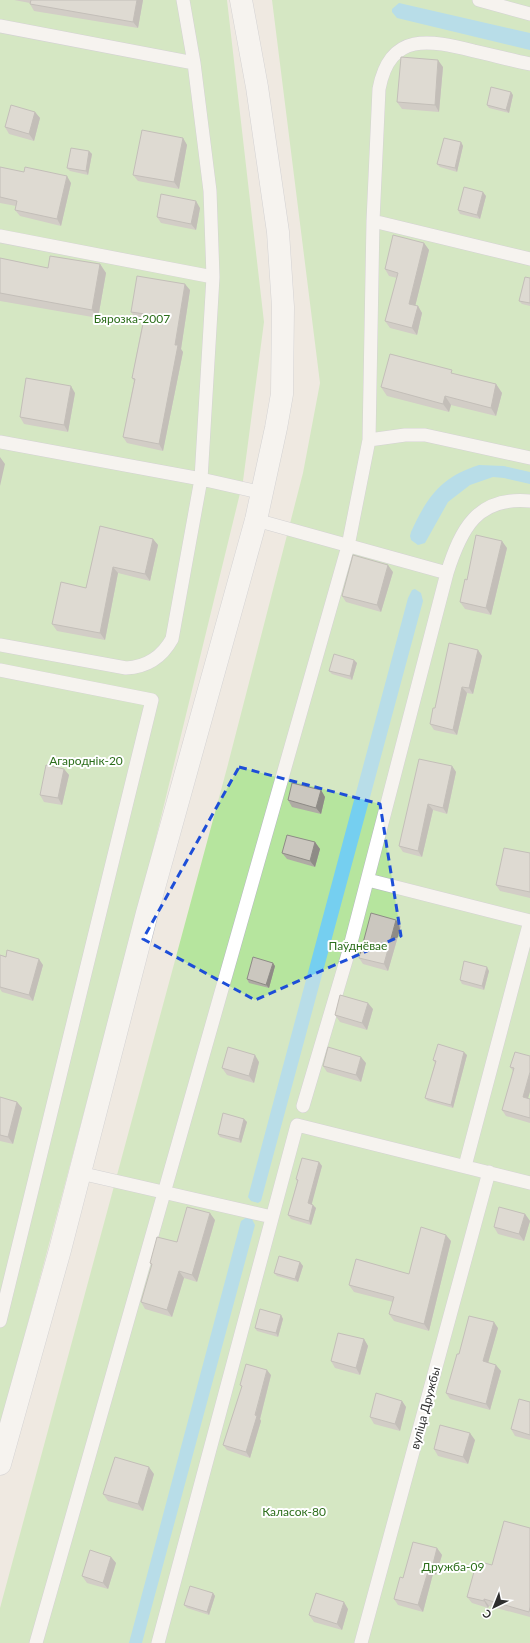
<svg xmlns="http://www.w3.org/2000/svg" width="530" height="1643" font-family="Lato,sans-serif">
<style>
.green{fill:#b6e59e}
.water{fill:#75cff0}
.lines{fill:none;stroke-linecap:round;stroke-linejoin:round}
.lane-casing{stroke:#b4b7c1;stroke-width:14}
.secondary-casing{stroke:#b4b7c1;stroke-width:23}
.lane{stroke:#fff;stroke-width:13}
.secondary{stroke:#fff;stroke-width:22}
.wall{fill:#afaba4}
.shaded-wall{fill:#8e8b86}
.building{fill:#cbc7bf;stroke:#8e8b86}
.marked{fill:none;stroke:#1d4ed8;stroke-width:3;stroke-dasharray:8 5;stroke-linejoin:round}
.labels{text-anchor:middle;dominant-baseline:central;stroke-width:4;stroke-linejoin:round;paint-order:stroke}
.park-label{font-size:12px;fill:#2c6e1b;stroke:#fff}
.street-label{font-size:12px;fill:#2e2e2e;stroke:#fff}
</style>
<rect width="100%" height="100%" fill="#efe9e1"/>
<path class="green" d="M0 0H227L264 322 243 481 144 887 0 1428Z
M272 0H530V1643H0V1608L227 768 303 473 320 383Z"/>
<path class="water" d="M399 3 530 33V50L397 18 392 12V9Z
M479 465 504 466 530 472V484L504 478 493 477 470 485 448 502 425 543 418 545 411 540 410 536 411 532C427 497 441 477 479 465Z
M415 589 421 593 423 601 261 1201 258 1203 251 1201 248 1197 408 598 412 590Z
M247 1217 252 1219 255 1225 142 1643H129L241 1221Z"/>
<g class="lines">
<g class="lane-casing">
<path id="lane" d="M479 0 530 14
M0 26 194 63
M373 221 530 259
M0 236 213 277
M369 440 373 221 379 89C390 31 430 40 474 51 492 55 511 60 530 64
M0 442 201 479 263 493
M256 520 447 573C461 529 477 496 530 501
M0 645 126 668C147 667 162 657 172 639L201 479 213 277 210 191 194 63 183 0
M0 670 152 700 0 1321
M368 880 530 921
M303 1106 348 954 447 573
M465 1166 530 921
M80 1173 272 1217
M36 1643 348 546 369 440 405 435H425L530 458
M158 1643 297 1125 530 1183
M361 1643 489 1172"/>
</g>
<g class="secondary-casing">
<path id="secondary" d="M0 1464 60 1250 147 913 256 520 276 428 282 394 283 307 278 232 257 87 241 0"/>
</g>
<use href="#lane" class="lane"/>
<use href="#secondary" class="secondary"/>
</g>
<path class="wall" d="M14 0H143L138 28 34 11 30 4V3Z
M443 67 439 112 402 109 397 102Z
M513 95 509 113 489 108 487 105Z
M35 112 40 118 34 141 9 134 5 127Z
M183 138 187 145 179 189 138 181 133 175Z
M461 142 463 146 457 172 440 167 437 164Z
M89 151 92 154 88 175 70 171 67 168Z
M0 167 71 183 61 226 20 216 15 210 16 206 0 203Z
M486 196 480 219 460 214 458 210Z
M200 208 196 230 161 223 157 217Z
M424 243 429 250 415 306H418L422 313 417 335 390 328 385 321 397 278 389 276 385 269Z
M0 258 48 268 100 264 106 273 98 318 0 301Z
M530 278V306L522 304 519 301Z
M190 290 181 349 183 352 163 451 127 443 123 437 134 381 132 378 143 320 136 319 131 312Z
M454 374 496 384 502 393 496 416 451 405 449 412 387 396 381 387Z
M75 393 68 432 24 424 20 417Z
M100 526 153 539 158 545 150 581 118 573 105 640 57 631 52 624 86 588Z
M507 548 491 615 465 609 460 602 467 580Z
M393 572 381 612 346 602 342 596Z
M478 650 482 656 473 694 467 693 457 735 434 730 430 724 435 708Z
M354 660 357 663 352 680 332 674 329 671Z
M452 766 456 772 447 814 433 810 422 857 403 852 399 846Z
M64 769 69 775 62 805 44 802 40 795Z
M321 790 325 797 321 814 292 807 288 800Z
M315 842 320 849 315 867 287 859 282 853Z
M530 853V898L500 891 496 885Z
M401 926 388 971 363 964 359 958Z
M0 955 43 965 33 1001 2 992 0 989Z
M275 966 269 988 249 983 247 979Z
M489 971 484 990 462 984 460 980Z
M373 1009 367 1030 340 1022 335 1015Z
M515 1052 528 1098 530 1099V1123L506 1116 502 1110 513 1071 510 1067Z
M467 1055 453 1108 428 1101 425 1098 435 1063 433 1060Z
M259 1062 254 1083 227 1075 222 1068Z
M366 1063 361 1082 327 1072 323 1066Z
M0 1097 17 1102 22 1108 13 1144 0 1141Z
M244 1119 247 1122 241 1143 220 1137 218 1134Z
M319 1162 322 1166 311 1204 316 1208 311 1225 291 1219 288 1215 297 1182 296 1179Z
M525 1214 530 1221 524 1241 498 1234 494 1227Z
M215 1220 197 1282 184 1278 172 1317 145 1309 141 1302 152 1265 150 1263 177 1242Z
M451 1241 429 1331 394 1321 389 1314 393 1302 354 1292 349 1285 409 1274Z
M300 1262 303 1266 298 1282 277 1276 274 1273Z
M281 1315 283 1319 278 1337 257 1331 255 1328Z
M498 1328 488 1362 501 1371 490 1410 450 1399 446 1393 459 1354Z
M364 1339 368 1346 360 1375 335 1368 331 1361Z
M271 1375 260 1419 261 1421 250 1458 227 1450 223 1445 242 1388 240 1385Z
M402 1401 406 1407 400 1431 374 1424 370 1417Z
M530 1402V1440L515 1436 511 1429Z
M475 1440 468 1464 438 1456 434 1449Z
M154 1474 143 1511 108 1501 103 1494Z
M530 1528V1617L489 1606 488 1608 472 1603 467 1597 492 1565Z
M437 1548 442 1555 436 1575 433 1574 423 1612 398 1605 394 1599Z
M111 1557 116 1563 108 1589 87 1583 82 1576Z
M213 1593 215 1596 209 1615 187 1608 184 1605Z
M348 1609 342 1630 314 1622 309 1615Z"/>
<path class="shaded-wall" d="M137 0H143L138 28 133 22Z
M438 60 443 67 439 112 435 105Z
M511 92 513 95 509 113 506 110Z
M35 112 40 118 34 141 29 134Z
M183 138 187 145 179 189 174 182Z
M461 142 463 146 457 172 455 168Z
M89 151 92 154 88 175 86 171Z
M67 176 71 183 61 226 57 219Z
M483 192 486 196 480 219 477 215Z
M196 201 200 208 196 230 191 224Z
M424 243 429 250 414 311 409 304Z
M100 264 106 273 98 318 92 310Z
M185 284 190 290 181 349 183 352 163 451 159 444Z
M418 306 422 313 417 335 412 328Z
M496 384 502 393 496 416 491 408Z
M71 386 75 393 68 432 64 425Z
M445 396 451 405 449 412 443 404Z
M0 457 5 464 0 486Z
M153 539 158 545 150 581 145 574Z
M502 541 507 548 491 615 486 608Z
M388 565 393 572 381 612 377 605Z
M113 567 118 573 105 640 100 633Z
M478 650 482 656 473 694 469 688Z
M354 660 357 663 352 680 350 676Z
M462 687 467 693 457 735 453 730Z
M452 766 456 772 447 814 443 808Z
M64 769 69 775 62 805 58 798Z
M321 790 325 797 321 814 316 808Z
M428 804 433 810 422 857 418 851Z
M315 842 320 849 315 867 310 861Z
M396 920 401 926 388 971 384 964Z
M39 959 43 965 33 1001 29 995Z
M273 963 275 966 269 988 266 985Z
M487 967 489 971 484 990 482 986Z
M368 1003 373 1009 367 1030 362 1023Z
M464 1052 467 1055 453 1108 451 1105Z
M255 1055 259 1062 254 1083 249 1076Z
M361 1057 366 1063 361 1082 356 1075Z
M530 1072V1092L527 1102 523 1097Z
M17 1102 22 1108 13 1144 8 1137Z
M244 1119 247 1122 241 1143 239 1139Z
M319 1162 322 1166 311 1207 308 1203Z
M313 1205 316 1208 311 1225 309 1221Z
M210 1213 215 1220 197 1282 192 1275Z
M525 1214 530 1221 524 1241 519 1234Z
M446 1235 451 1241 429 1331 424 1324Z
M300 1262 303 1266 298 1282 295 1279Z
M179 1271 184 1278 172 1317 167 1310Z
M281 1315 283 1319 278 1337 276 1333Z
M494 1322 498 1328 487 1367 483 1361Z
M364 1339 368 1346 360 1375 356 1368Z
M496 1365 501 1371 490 1410 486 1404Z
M267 1370 271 1375 260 1419 261 1421 250 1458 246 1452Z
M402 1401 406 1407 400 1431 395 1424Z
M470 1433 475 1440 468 1464 463 1457Z
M149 1467 154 1474 143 1511 138 1504Z
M437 1548 442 1555 436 1575 432 1568Z
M111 1557 116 1563 108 1589 103 1583Z
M429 1568 433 1574 423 1612 418 1605Z
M213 1593 215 1596 209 1615 207 1612Z
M484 1599 489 1606 488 1608 484 1601Z
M344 1602 348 1609 342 1630 337 1624Z"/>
<path class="building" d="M31 0H137L133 22 30 4Z
M401 57 438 60 435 105 397 102Z
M491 87 511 92 506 110 487 105Z
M11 105 35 112 29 134 5 127Z
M142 130 183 138 174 182 133 175Z
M444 138 461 142 455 168 437 164Z
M71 148 89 151 86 171 67 168Z
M0 167 24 172 25 167 67 176 57 219 15 210 17 201 0 197Z
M464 187 483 192 477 215 458 210Z
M161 194 196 201 191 224 157 217Z
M393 235 424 243 409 304 418 306 412 328 385 321 398 273 385 269Z
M50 256 100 264 92 310 0 293V258L48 268Z
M137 276 185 284 175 345H178L159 444 123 437 135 379 132 378 145 314 131 312Z
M525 277 530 278V303L519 301Z
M390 354 452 370 451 373 496 384 491 408 445 396 443 404 381 387Z
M26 378 71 386 64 425 20 417Z
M100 526 153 539 145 574 113 567 100 633 52 624 61 582 86 588Z
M476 535 502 541 486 608 460 602 465 579 467 580Z
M353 555 388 565 377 605 342 596Z
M449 643 478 650 469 688 462 687 453 730 430 724 433 708H435Z
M334 654 354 660 350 676 329 671Z
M419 759 452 766 443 808 428 804 418 851 399 846Z
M46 765 64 769 58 798 40 795Z
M292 783 321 790 316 808 288 800Z
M287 835 315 842 310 861 282 853Z
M504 848 530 853V892L496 885Z
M371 913 396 920 384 964 359 958Z
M7 950 39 959 29 995 0 987V955L6 957Z
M253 957 273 963 266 985 247 979Z
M464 961 487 967 482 986 460 980Z
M340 995 368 1003 362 1023 335 1015Z
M438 1044 464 1052 451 1105 425 1098 436 1061 433 1060Z
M228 1047 255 1055 249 1076 222 1068Z
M328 1047 361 1057 356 1075 323 1066Z
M515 1052 530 1056V1072L523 1097 530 1099V1118L502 1110 514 1068 510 1067Z
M0 1097 17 1102 8 1137 0 1135Z
M223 1113 244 1119 239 1139 218 1134Z
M302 1158 319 1162 308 1203 313 1205 309 1221 288 1215 298 1180 296 1179Z
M187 1207 210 1213 192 1275 179 1271 167 1310 141 1302 152 1264 150 1263 157 1237 177 1242Z
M499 1207 525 1214 519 1234 494 1227Z
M421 1227 446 1235 424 1324 389 1314 394 1297 349 1285 356 1259 409 1274Z
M279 1256 300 1262 295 1279 274 1273Z
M260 1309 281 1315 276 1333 255 1328Z
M469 1316 494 1322 483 1361 496 1365 486 1404 446 1393 457 1354H459Z
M338 1333 364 1339 356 1368 331 1361Z
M246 1364 267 1370 255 1415 257 1416 246 1452 223 1445 242 1386 240 1385Z
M376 1393 402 1401 395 1424 370 1417Z
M519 1399 530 1402V1435L511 1429Z
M440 1425 470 1433 463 1457 434 1449Z
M115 1457 149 1467 138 1504 103 1494Z
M504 1521 530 1528V1607L529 1612 484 1599V1601L467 1597 477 1561 492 1565Z
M413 1542 437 1548 432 1568H429L418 1605 394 1599 400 1577 403 1578Z
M90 1550 111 1557 103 1583 82 1576Z
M190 1586 213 1593 207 1612 184 1605Z
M316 1593 344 1602 337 1624 309 1615Z"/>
<path d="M0 0H530V1643H0ZM239 767 380 804 401 936 255 1000 143 939Z" fill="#efe9e1" fill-opacity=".55" fill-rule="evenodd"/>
<path class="marked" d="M239 767 380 804 401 936 255 1000 143 939Z"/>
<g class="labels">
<g class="park-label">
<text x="132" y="318">Бярозка-2007</text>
<text x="86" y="760">Агароднік-20</text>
<text x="358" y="945">Паўднёвае</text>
<text x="294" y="1511">Каласок-80</text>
<text x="453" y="1566">Дружба-09</text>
</g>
<g class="street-label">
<text transform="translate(425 1408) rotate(-75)">вуліца Дружбы</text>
</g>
</g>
<g transform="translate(494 1607) rotate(223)" stroke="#ffffff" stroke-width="3" paint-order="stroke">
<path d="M0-3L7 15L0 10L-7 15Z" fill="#2e2e2e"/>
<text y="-6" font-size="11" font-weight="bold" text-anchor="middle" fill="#2e2e2e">С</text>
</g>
</svg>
